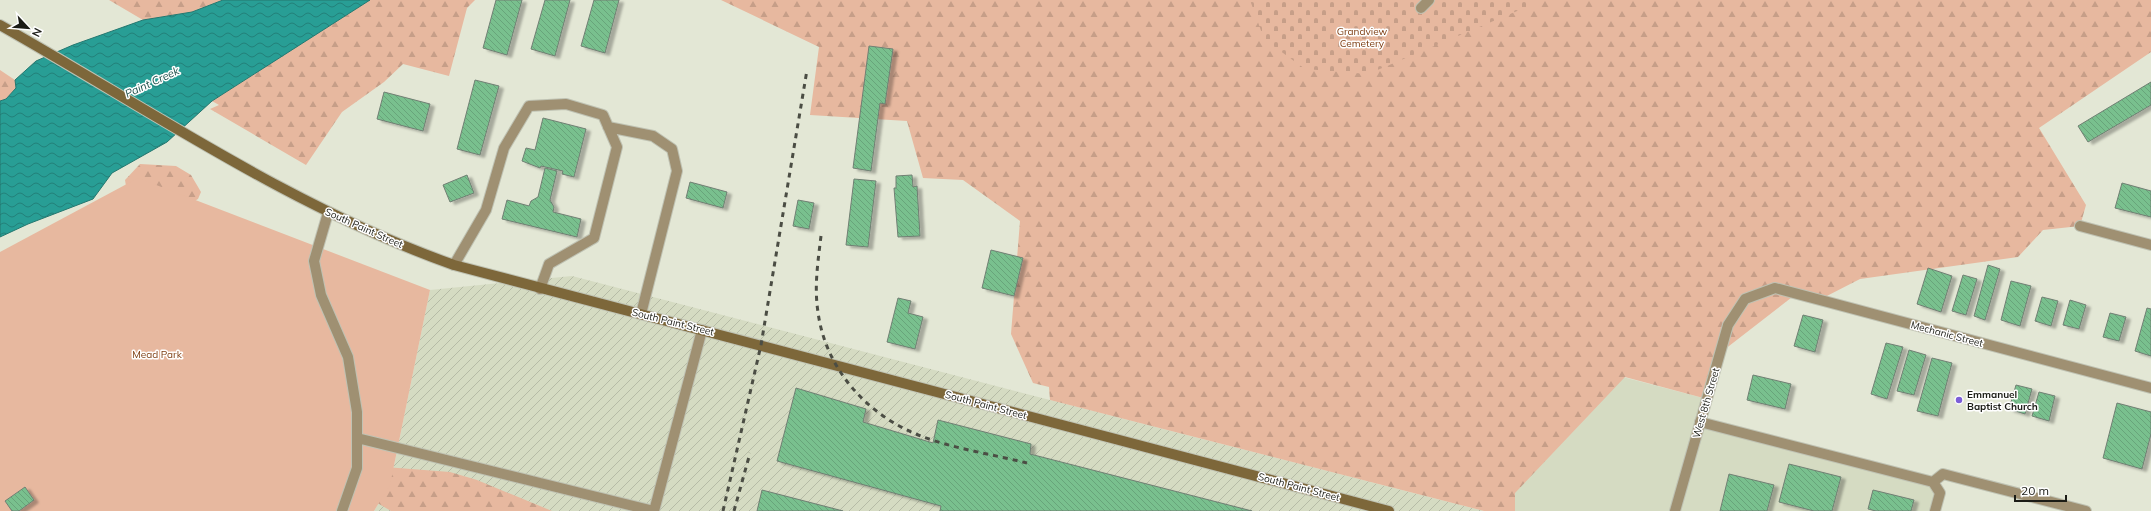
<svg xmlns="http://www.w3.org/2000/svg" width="2151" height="511" font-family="Mulish,sans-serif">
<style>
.built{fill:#d5dbc2}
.industrial{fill:url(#industrial-furrows)}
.forest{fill:url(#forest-firs)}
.cemetery{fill:url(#cemetery-stones)}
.park{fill:#e7b89f}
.water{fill:url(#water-waves);stroke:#24776f}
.building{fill:url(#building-back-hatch);stroke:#707f73;filter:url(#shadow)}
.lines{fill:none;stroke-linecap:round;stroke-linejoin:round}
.lane-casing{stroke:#bfc2b3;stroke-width:12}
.street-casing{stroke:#bfc2b3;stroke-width:12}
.secondary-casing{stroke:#bfc2b3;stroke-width:12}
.lane{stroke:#9f9072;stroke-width:10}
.street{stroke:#9f9072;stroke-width:10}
.secondary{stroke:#7d673a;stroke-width:10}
.rail{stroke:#4b4d44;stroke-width:3;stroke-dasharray:5 5;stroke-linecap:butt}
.poi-dot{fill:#7c5ed8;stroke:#fff;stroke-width:1.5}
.labels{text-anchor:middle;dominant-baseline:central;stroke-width:3;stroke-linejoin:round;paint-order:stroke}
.park-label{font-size:10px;fill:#7c3b0f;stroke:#fff}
.street-label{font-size:10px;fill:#1b1c16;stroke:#fff}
.poi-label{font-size:10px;font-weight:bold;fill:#1b1c16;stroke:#fff;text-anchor:start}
.water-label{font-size:11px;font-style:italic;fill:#22524d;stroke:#fff}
</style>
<defs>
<pattern id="industrial-furrows" width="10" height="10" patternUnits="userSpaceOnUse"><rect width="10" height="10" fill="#d5dbc2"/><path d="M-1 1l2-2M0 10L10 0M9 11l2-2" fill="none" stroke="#b6bba6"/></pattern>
<pattern id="forest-firs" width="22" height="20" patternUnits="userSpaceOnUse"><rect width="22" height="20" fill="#e7b89f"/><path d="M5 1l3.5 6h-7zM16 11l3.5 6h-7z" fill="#c69e88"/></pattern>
<pattern id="cemetery-stones" width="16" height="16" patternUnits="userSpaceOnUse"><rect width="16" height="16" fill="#e7b89f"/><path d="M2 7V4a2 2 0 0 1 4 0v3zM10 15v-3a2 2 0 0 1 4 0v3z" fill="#c69e88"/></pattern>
<pattern id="water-waves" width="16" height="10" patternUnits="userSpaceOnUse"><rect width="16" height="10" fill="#289e95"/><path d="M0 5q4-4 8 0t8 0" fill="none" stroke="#228079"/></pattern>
<pattern id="building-back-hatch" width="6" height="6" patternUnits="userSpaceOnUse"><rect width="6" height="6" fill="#79c08e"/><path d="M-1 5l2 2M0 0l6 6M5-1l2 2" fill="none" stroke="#68a47a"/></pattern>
<filter id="shadow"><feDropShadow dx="4.5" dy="2.5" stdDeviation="1" flood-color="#0004"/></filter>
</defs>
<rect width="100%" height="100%" fill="#e3e7d5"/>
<path class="built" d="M1619 376 1707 399 1700 422 1933 482 1940 493 1935 511H1515L1513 434Z"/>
<path class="industrial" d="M572 276 1050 400 1484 511H374L390 485 430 290Z"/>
<path class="forest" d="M109 0H223L192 12 143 20Z
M370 0H475L467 8 449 76 403 64 384 82 342 112 306 165 210 109 219 105 212 101Z
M721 0H2151V52L2039 128 2086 205 2080 226 2043 230 2018 257 1860 279 1819 300 1796 294 1720 353 1707 399 1625 377 1515 493V511H1484L1050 400 1049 387 1033 383 1011 334 1020 221 963 180 923 178 907 121 810 115 819 47Z
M0 70 15 80 16 88 6 99 0 101Z
M140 164 176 166 191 175 201 192 198 199 187 205 126 186 125 180Z
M385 467 450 472 477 480 552 511H391L369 498Z"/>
<path class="cemetery" d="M1250 0H1543L1368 74 1305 69 1264 39Z"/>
<path class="park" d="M138 178 430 290 390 485 374 511H0V252Z"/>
<path class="water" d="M223 0H370L212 101 167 142 112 173 93 199 28 224 0 237V101L6 99 16 88 15 80 36 61 73 45 143 20 192 12Z"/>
<path class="building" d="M496 0H522L507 55 483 48Z
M545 0H570L555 56 531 49Z
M594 0H619L605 53 581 46Z
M869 46 893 49 885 104 880 103 871 171 853 168Z
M475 80 499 86 480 155 457 149Z
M2151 82V105L2088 142 2078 126Z
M384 92 430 104 423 131 377 119Z
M543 118 586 129 574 177 562 174 563 171 541 166 540 168 522 161 526 148 535 150Z
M545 168 557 171 550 200 554 207 553 212 581 219 577 237 502 219 507 200 529 206 531 201 538 197Z
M467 175 474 193 450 202 443 185Z
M912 175 913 187 917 186 920 236 898 237 894 188H896V176Z
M854 179 876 181 868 247 846 245Z
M690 182 727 192 723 208 686 198Z
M2122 183 2151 191V217L2115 208Z
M798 200 814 203 809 229 793 226Z
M991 250 1023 258 1014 296 982 288Z
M1988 265 2000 269 1985 320 1974 316Z
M1928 268 1952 276 1941 312 1917 304Z
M1963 275 1977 279 1966 315 1952 311Z
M2011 281 2031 286 2020 326 2001 320Z
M2042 297 2058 301 2051 326 2035 321Z
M898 298 911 301 908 313 923 317 915 349 887 342Z
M2070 300 2086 305 2079 329 2063 325Z
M2147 308 2151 309V356L2135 351Z
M2110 313 2126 317 2119 341 2103 337Z
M1803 315 1823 320 1815 352 1794 346Z
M1886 343 1903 347 1887 399 1871 394Z
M1909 350 1926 355 1914 395 1897 391Z
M1932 358 1952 363 1938 416 1917 411Z
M1753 375 1791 384 1785 409 1747 400Z
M2016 385 2032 389 2025 414 2009 409Z
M796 388 866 409 863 422 933 443 938 420 1031 444 1030 454 1252 511H940L941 506 777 461Z
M2039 392 2055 396 2049 421 2032 416Z
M2117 403 2151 412V434L2142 469 2103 458Z
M1789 464 1841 477 1832 511H1814L1779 502Z
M1729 474 1774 485 1767 511H1720Z
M25 487 34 500 19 511H12L5 501Z
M762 490 843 511H757Z
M1873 490 1914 500 1911 511H1876L1868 509Z"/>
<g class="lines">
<g class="lane-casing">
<path id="lane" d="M1421 8 1429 0
M608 127 653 136 672 149 677 171 641 314
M328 213 314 261 321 295 348 357 357 412V468L342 511
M2080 226 2151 245
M454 265 486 210 504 148 529 106 566 104 603 115 617 147 594 238 549 264 540 289
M1700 422 1933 482 1940 493 1935 511
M357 438 654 511
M1933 482 1943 474 2086 511
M654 511 702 330"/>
</g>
<g class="street-casing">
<path id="street" d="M1675 511 1728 325 1745 299 1775 288 2151 388"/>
</g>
<g class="secondary-casing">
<path id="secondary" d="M0 25C149 109 292 208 454 265L1389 511"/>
</g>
<use href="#lane" class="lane"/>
<use href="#street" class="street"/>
<use href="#secondary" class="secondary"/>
<path class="rail" d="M821 236C818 261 814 287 818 312 825 367 865 413 916 434 949 448 991 454 1027 463
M723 511 761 345 807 70
M734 511 750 453"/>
</g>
<circle class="poi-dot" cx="1959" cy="400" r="4"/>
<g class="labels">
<g class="park-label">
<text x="1362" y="31">Grandview<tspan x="1362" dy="12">Cemetery</tspan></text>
<text x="157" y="354">Mead Park</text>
</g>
<g class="street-label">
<text transform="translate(364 228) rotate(24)">South Paint Street</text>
<text transform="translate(673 322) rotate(14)">South Paint Street</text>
<text transform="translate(1947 334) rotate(15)">Mechanic Street</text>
<text transform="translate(1706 403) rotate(-74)">West 8th Street</text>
<text transform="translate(986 405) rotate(15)">South Paint Street</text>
<text transform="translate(1299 487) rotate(15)">South Paint Street</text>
</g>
<g class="poi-label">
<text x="1967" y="394">Emmanuel<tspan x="1967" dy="12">Baptist Church</tspan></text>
</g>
<g class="water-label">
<text transform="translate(152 82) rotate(-25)">Paint Creek</text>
</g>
</g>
<g transform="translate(28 28) rotate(116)" stroke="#ffffff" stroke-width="3" paint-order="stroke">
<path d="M0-3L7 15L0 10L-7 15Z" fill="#1b1c16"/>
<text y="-6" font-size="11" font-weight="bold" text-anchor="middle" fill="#1b1c16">N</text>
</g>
<path d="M2015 495v6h51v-6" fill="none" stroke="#1b1c16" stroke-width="2"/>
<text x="2021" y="495" font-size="12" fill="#1b1c16" stroke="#ffffff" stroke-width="3" paint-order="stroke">20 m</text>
</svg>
